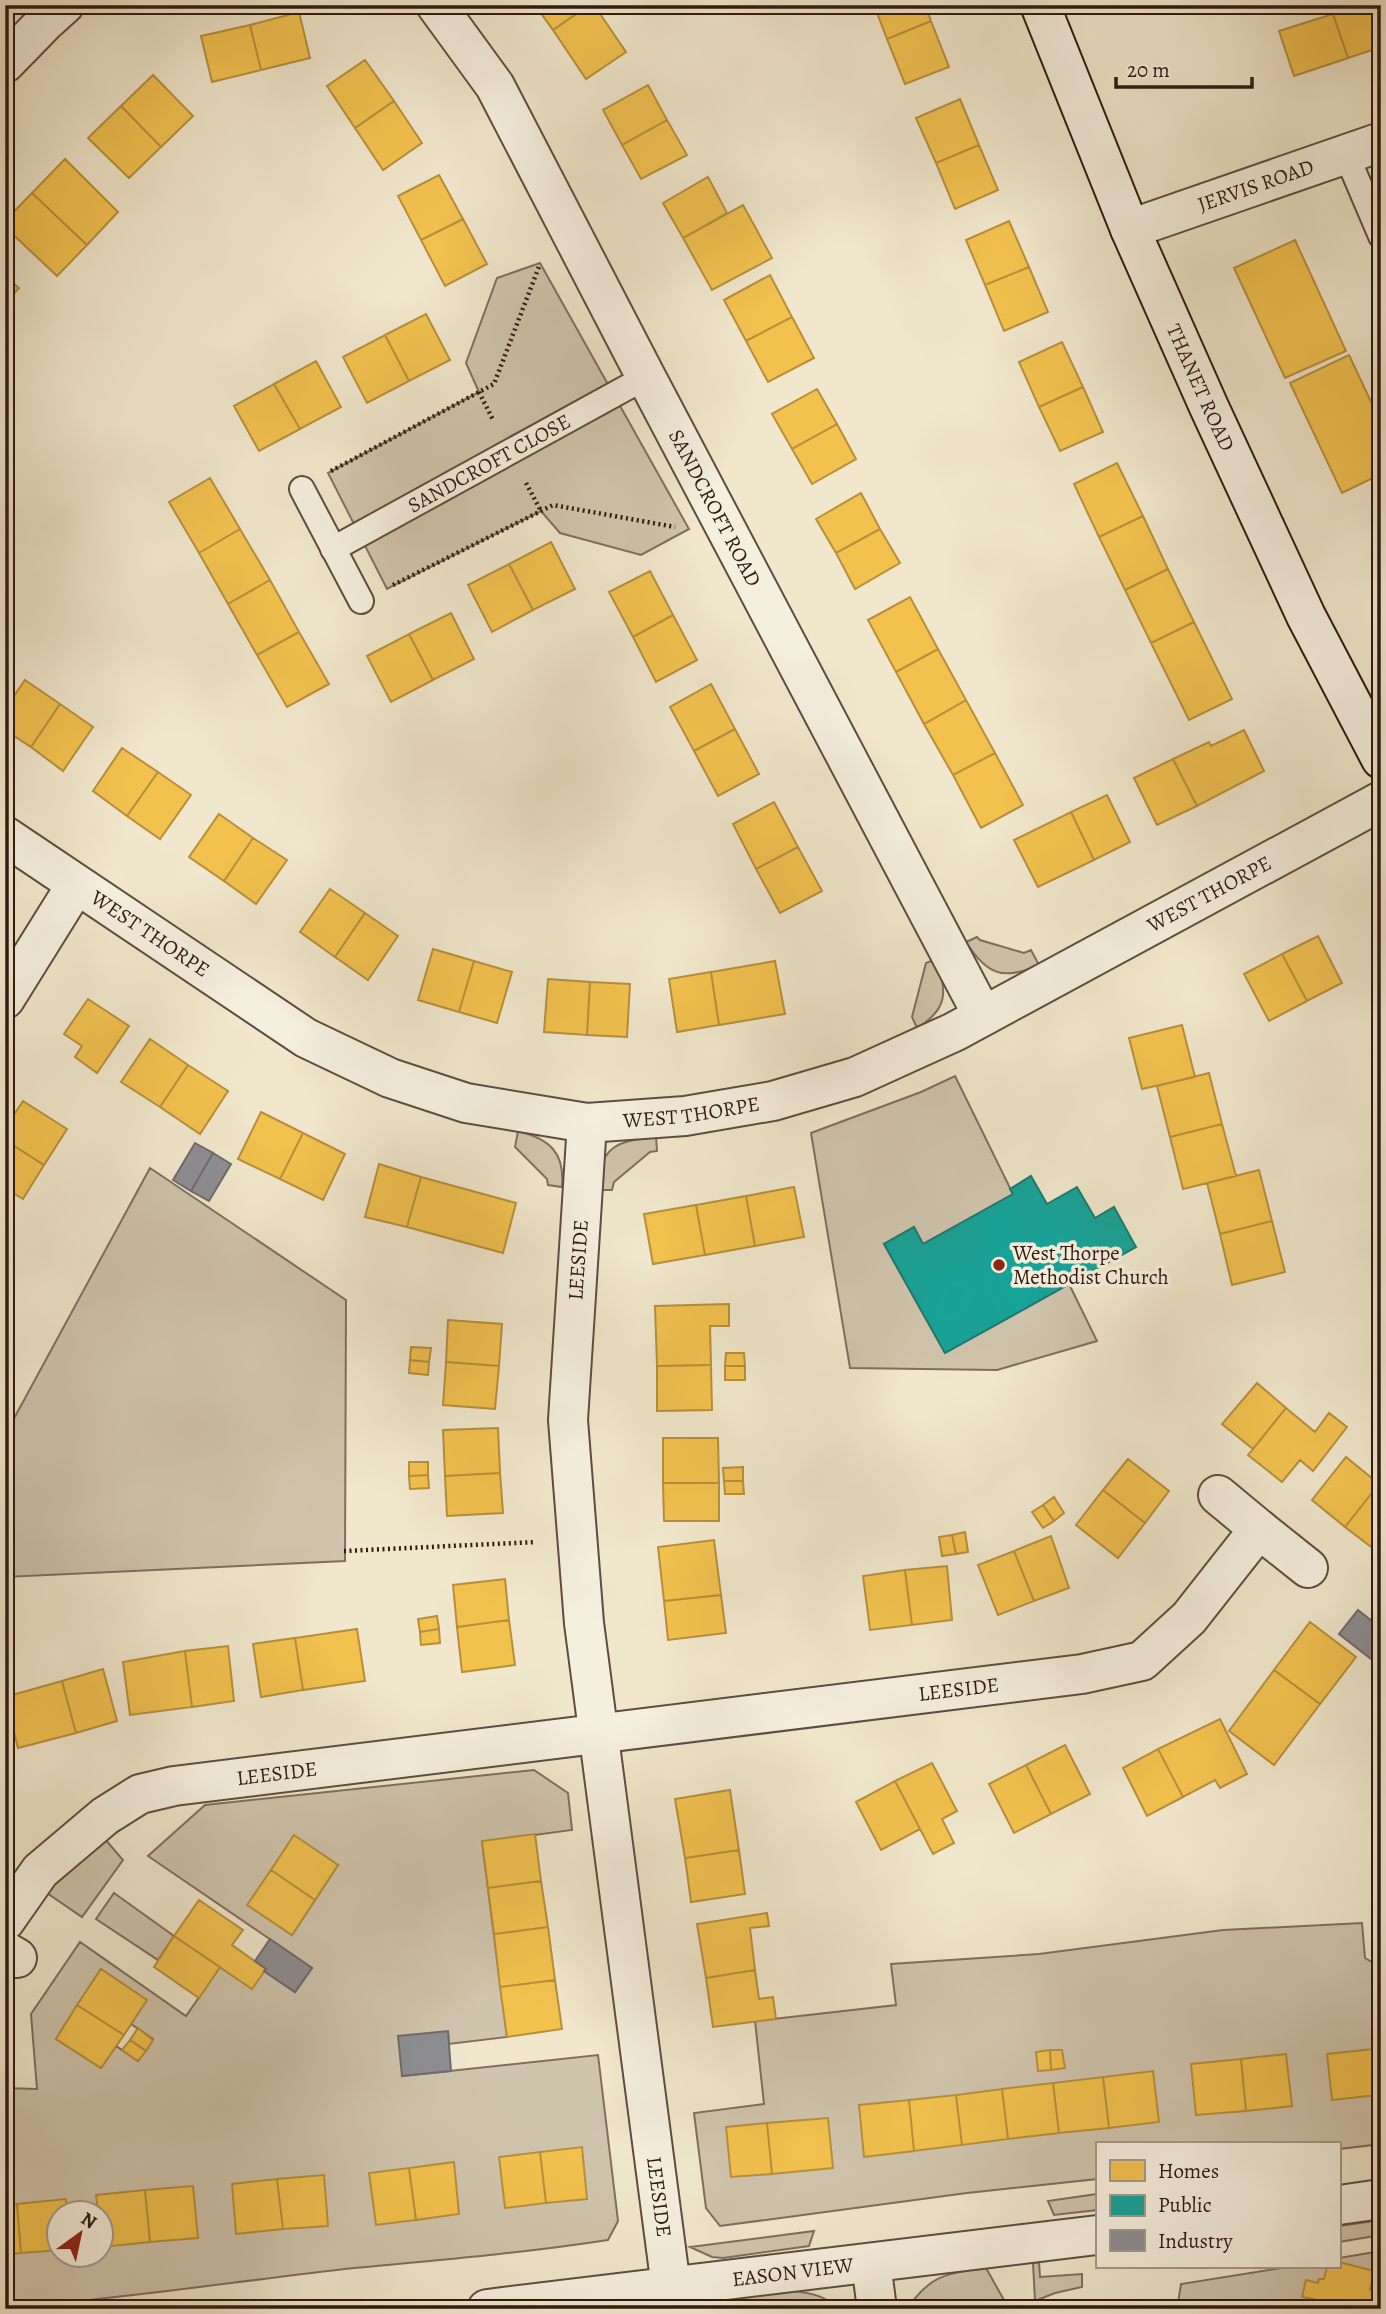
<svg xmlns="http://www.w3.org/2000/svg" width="1386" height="2314" font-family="Alegreya,serif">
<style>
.green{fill:#cfc4ac;stroke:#806f5f;stroke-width:2;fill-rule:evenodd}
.homes{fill:#f2c14e;stroke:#b88f3c;stroke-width:2}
.public{fill:#17a398;stroke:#1e7a70;stroke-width:2}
.industry{fill:#8d8d92;stroke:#716a6c;stroke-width:2}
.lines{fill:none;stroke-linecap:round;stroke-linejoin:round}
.lane-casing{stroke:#604d40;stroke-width:28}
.street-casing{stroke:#604d40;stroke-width:42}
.secondary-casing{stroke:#301a12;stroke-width:42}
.path{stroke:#301a12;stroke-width:4.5;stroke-dasharray:2 3.5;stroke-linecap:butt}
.lane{stroke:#f5efde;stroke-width:24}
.street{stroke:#f5efde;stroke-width:38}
.secondary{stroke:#f5efde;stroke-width:38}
.poi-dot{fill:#8f2418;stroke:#f5efde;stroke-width:2.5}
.labels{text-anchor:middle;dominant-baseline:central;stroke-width:7;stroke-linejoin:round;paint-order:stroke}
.street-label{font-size:21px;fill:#301a12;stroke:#f5efde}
.poi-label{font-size:21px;fill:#301a12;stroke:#f5efde;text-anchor:start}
</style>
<rect width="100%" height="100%" fill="#f0e7cc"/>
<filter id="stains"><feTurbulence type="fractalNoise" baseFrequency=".00286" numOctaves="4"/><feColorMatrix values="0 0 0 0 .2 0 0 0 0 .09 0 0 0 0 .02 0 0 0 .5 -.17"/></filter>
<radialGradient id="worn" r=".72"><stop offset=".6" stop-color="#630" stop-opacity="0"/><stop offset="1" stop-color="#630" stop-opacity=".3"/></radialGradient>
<path class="green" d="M540 263 689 529 641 555 560 533 541 511 387 589 328 473 479 392 466 363 497 278Z
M977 937 980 940 1024 953 1031 950 1039 965C1003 981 987 975 966 942Z
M936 959C947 990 949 1009 917 1028L912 1017 926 963Z
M955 1076 1013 1194 923 1244 913 1228 884 1244 945 1353 1069 1284 1097 1341 997 1370 850 1368 811 1133 921 1092Z
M518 1131C550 1139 565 1153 562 1187L548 1185 547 1179 515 1147Z
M656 1137 657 1151 650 1152 614 1182 612 1190H597C600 1146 616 1141 656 1137Z
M150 1168 346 1300 345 1561 5 1577V1435Z
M534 1770 568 1793 572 1830 482 1842 507 2037 449 2044 448 2032 403 2076 598 2055 618 2221 608 2240C524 2253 439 2260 354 2268 238 2281 122 2299 5 2308V2088L37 2089 31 2014 80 1942 186 2016 220 1967 252 1988 264 1971 295 1992 312 1968 148 1856 205 1805ZM294 1836 338 1865 292 1935 248 1905ZM101 1969 146 2000 131 2024 153 2039 138 2061 116 2046 101 2068 56 2039ZM60 2212H102V2254H60Z
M104 1838 123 1860 82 1917 44 1891Z
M114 1893 174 1936 158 1960 96 1919Z
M1362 1923 1365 1958 1381 1967V2144L1339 2149V2144H1097V2179L967 2193 720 2226 706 2208 694 2113 764 2104 755 2021 896 2005 891 1964 1039 1954 1223 1930Z
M1097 2194V2210L1054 2215 1048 2201Z
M1381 2220V2235L1339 2242V2226Z
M814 2231 809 2246 723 2258 712 2257 690 2247Z
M1381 2251V2309H1177L1181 2284 1288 2267H1339V2258Z
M1039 2262 1040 2277 1082 2274V2287L1055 2293 1035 2301 1033 2263Z
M986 2268 1009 2309H907C931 2274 946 2274 986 2268Z
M793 2291C812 2293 825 2296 840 2309H654Z"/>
<path class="homes" d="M535 5H589L553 30Z
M589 5H594L626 52 586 79 553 30Z
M874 5H925L931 21 887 39Z
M1358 5H1381V47L1348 58 1333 14Z
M299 12 310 58 261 70 250 25Z
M1333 14 1348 58 1294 76 1279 31Z
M931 21 949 67 905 84 887 39Z
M250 25 261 70 212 82 201 36Z
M365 60 394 101 355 128 327 86Z
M153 75 193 116 161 147 121 106Z
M648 85 667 120 622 145 603 110Z
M960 99 979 145 936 163 916 118Z
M394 101 422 143 383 170 355 128Z
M121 106 161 147 129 178 88 138Z
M667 120 687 155 641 179 622 145Z
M979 145 998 190 955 209 936 163Z
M65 159 118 212 87 245 32 193Z
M439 175 463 219 421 240 398 196Z
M708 177 727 213 683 238 663 203Z
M32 193 87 245 57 276 5 227V221Z
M743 205 772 258 712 290 683 238Z
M463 219 487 264 445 286 421 240Z
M1009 221 1029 267 985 285 966 240Z
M1295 240 1346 351 1285 378 1234 268Z
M1029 267 1048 312 1004 331 985 285Z
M770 275 792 317 746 341 724 300Z
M5 276 19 288 5 303Z
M426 314 450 360 409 381 385 335Z
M792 317 814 358 768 382 746 341Z
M385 335 409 381 367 403 343 357Z
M1062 342 1083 387 1039 407 1019 362Z
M1349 355 1381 423V474L1342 493 1290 383Z
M316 361 341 407 300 429 274 384Z
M274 384 300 429 259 451 234 406Z
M1083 387 1103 432 1060 451 1039 407Z
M817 389 837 424 792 449 772 414Z
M837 424 856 459 812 484 792 449Z
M1117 463 1143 516 1099 537 1074 484Z
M210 478 240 529 199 553 169 502Z
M861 493 880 529 836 553 816 519Z
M1143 516 1168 569 1125 590 1099 537Z
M240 529 270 580 228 604 199 553Z
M880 529 900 563 855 589 836 553Z
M551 542 575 589 533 610 509 564Z
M509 564 533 610 492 632 468 585Z
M1168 569 1194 622 1151 643 1125 590Z
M650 571 673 615 633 637 609 592Z
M270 580 299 632 257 655 228 604Z
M910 597 938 649 896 672 868 620Z
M451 613 474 659 433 680 409 634Z
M673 615 697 660 656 682 633 637Z
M1194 622 1232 699 1189 720 1151 643Z
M299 632 329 684 287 707 257 655Z
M409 634 433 680 391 702 367 656Z
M938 649 966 700 924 724 896 672Z
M25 680 60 704 31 747 5 730V709Z
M711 684 735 729 694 751 670 707Z
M966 700 995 753 953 775 924 724Z
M60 704 93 727 63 771 31 747Z
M735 729 759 774 718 796 694 751Z
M1244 730 1264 771 1197 806 1173 759 1209 742 1211 746Z
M122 748 158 772 127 816 93 791Z
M995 753 1023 805 981 828 953 775Z
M1173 759 1197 806 1157 825 1134 778Z
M158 772 191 795 160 839 127 816Z
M1107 795 1130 842 1094 860 1071 812Z
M774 802 798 847 756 869 733 824Z
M1071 812 1094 860 1038 887 1014 840Z
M219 814 253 838 224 881 189 857Z
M253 838 287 860 256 904 224 881Z
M798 847 822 891 780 913 756 869Z
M330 889 365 913 335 957 300 932Z
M365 913 398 936 368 980 335 957Z
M1318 936 1342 983 1307 1001 1282 954Z
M433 949 474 961 459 1012 418 1000Z
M1282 954 1307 1001 1269 1021 1244 974Z
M474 961 512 972 497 1023 459 1012Z
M775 961 785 1014 719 1025 711 972Z
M711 972 719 1025 677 1032 669 979Z
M548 979 590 982 587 1035 544 1032Z
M590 982 630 984 627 1037 587 1035Z
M88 999 129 1026 97 1073 75 1057 82 1046 64 1034Z
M1182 1025 1195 1077 1142 1089 1129 1038Z
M150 1039 188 1065 160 1107 121 1082Z
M188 1065 228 1091 200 1134 160 1107Z
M1209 1073 1222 1124 1170 1137 1157 1086Z
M23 1101 67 1129 44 1165 5 1140V1128Z
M261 1112 303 1133 280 1179 238 1159Z
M1222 1124 1236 1176 1183 1189 1170 1137Z
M303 1133 345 1154 323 1200 280 1179Z
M5 1140 44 1165 23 1199 5 1188Z
M379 1164 421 1177 407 1227 365 1217Z
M1259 1170 1272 1221 1220 1234 1207 1183Z
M421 1177 516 1203 503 1253 407 1227Z
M794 1187 804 1237 755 1246 746 1196Z
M746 1196 755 1246 705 1255 696 1205Z
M696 1205 705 1255 653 1264 644 1214Z
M1272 1221 1285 1272 1232 1285 1220 1234Z
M729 1304V1326H710L711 1365 657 1366 655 1306Z
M448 1320 502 1324 499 1366 446 1362Z
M411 1347 431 1348 429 1362 410 1360Z
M726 1353H744L745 1366H725Z
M410 1360 429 1362 428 1375 409 1373Z
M446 1362 499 1366 495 1409 443 1405Z
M711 1365 712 1410 657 1411V1366Z
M725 1366H745V1380H725Z
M1257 1383 1286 1408 1253 1449 1222 1424Z
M1286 1408 1315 1432 1329 1413 1347 1427 1313 1471 1300 1460 1282 1482 1248 1455Z
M498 1428 500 1473 445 1476 443 1430Z
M663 1438H718L719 1483H663Z
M1346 1457 1379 1484 1345 1527 1312 1500Z
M1128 1459 1169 1491 1145 1523 1103 1490Z
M409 1462H428V1475L409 1476Z
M743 1467V1481H724L723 1468Z
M500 1473 503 1513 447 1516 445 1476Z
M428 1475 429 1488 410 1489 409 1476Z
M724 1481H743L744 1494H725Z
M663 1483H719V1521H664Z
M1379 1484 1381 1551 1379 1553 1345 1527Z
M1103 1490 1145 1523 1118 1558 1076 1525Z
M1054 1497 1064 1513 1054 1521 1043 1505Z
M1043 1505 1054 1521 1043 1528 1032 1512Z
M965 1532 968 1552 956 1554 952 1535Z
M952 1535 956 1554 942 1556 939 1537Z
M1051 1536 1069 1588 1034 1601 1014 1551Z
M714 1540 721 1595 664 1601 658 1547Z
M1014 1551 1034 1601 998 1615 978 1565Z
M947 1566 952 1620 912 1625 905 1570Z
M905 1570 912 1625 870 1630 863 1576Z
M505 1579 509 1620 457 1627 453 1585Z
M721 1595 726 1633 668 1640 664 1601Z
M437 1616 439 1629 420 1632 418 1619Z
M509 1620 515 1665 462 1672 457 1627Z
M1310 1622 1356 1657 1320 1704 1274 1670Z
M357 1629 365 1681 303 1690 295 1638Z
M439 1629 440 1643 421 1645 420 1632Z
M295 1638 303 1690 261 1697 253 1644Z
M228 1646 234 1701 192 1707 185 1651Z
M185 1651 192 1707 130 1715 123 1662Z
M103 1669 117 1721 76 1733 62 1681Z
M1274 1670 1320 1704 1274 1765 1229 1731Z
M62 1681 76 1733 18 1748 5 1697Z
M1220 1719 1247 1774 1220 1788 1215 1780 1183 1797 1158 1749Z
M5 1733 14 1738 5 1753Z
M1065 1745 1090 1794 1051 1814 1026 1765Z
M1158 1749 1183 1797 1147 1816 1123 1768Z
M932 1763 957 1811 942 1819 954 1843 933 1854 895 1781Z
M1026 1765 1051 1814 1014 1833 989 1784Z
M895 1781 920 1829 881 1850 856 1802Z
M730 1790 739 1850 685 1858 675 1799Z
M535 1834 541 1881 488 1888 482 1841Z
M294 1835 338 1865 315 1900 271 1870Z
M739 1850 745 1894 691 1902 685 1858Z
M271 1870 315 1900 292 1935 247 1905Z
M541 1881 548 1927 494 1934 488 1888Z
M199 1900 243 1930 232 1945 266 1969 252 1989 174 1936Z
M767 1913 769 1926 750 1928 755 1970 706 1978 697 1924Z
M548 1927 555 1980 500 1987 494 1934Z
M174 1936 220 1967 199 1998 154 1967Z
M101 1969 147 2000 124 2035 77 2005Z
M755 1970 759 1999 773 1997 776 2019 713 2027 706 1978Z
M555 1980 562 2029 507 2037 500 1987Z
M77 2005 124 2035 101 2068 56 2039Z
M138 2028 153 2040 146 2051 130 2040Z
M130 2040 146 2051 138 2061 122 2050Z
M1381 2048V2095H1378L1373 2049Z
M1373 2049 1378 2095 1332 2100 1327 2054Z
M1050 2050 1051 2070 1038 2071 1036 2052Z
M1050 2050H1062L1065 2068 1051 2070Z
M1286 2054 1292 2106 1246 2111 1241 2059Z
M1241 2059 1246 2111 1196 2115 1191 2064Z
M1153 2071 1159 2122 1109 2128 1103 2077Z
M1103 2077 1109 2128 1059 2133 1053 2083Z
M1053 2083 1059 2133 1008 2139 1002 2089Z
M1002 2089 1008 2139 962 2145 956 2095Z
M956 2095 962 2145 914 2151 909 2100Z
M909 2100 914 2151 864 2157 859 2105Z
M828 2118 833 2168 772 2174 767 2123Z
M767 2123 772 2174 731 2177 726 2127Z
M582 2147 587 2199 546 2203 540 2152Z
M540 2152 546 2203 505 2208 499 2157Z
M454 2162 459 2214 416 2220 409 2168Z
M409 2168 416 2220 376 2225 369 2173Z
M324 2175 328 2226 283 2229 277 2179Z
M277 2179 283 2229 236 2234 232 2184Z
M193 2186 198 2238 150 2242 145 2190Z
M145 2190 150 2242 102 2247V2212H98L96 2195Z
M66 2199 67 2212H60V2250L21 2253 17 2204Z
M17 2204 21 2253 5 2254V2205Z
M1339 2262 1374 2271 1370 2290 1375 2291 1370 2309H1313L1314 2299 1302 2297 1306 2280 1318 2283 1319 2279H1324L1327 2267H1339Z"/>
<path class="public" d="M1031 1176 1047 1204 1077 1187 1095 1218 1114 1207 1136 1247 945 1353 884 1244 914 1227 923 1244 1013 1194 1010 1189Z"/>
<path class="industry" d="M195 1143 213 1153 191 1191 173 1180Z
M213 1153 231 1164 209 1201 191 1191Z
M1358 1610 1381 1628 1380 1666 1339 1634Z
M270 1939 312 1968 295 1992 264 1971 266 1969 255 1961Z
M448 2031 451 2071 402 2076 398 2036Z"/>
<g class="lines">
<g class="lane-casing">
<g id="lane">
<path d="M1346 154 1381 236"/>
<path d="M302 489 361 601"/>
<path id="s1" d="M333 549 646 377"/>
</g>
</g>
<g class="street-casing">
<g id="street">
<path id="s2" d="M436 5 495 86 646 377 983 1016"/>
<path d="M5 63 44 23 64 5"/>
<path id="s3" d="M1130 229 1381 142"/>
<path id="s4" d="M5 836 306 1038 390 1078 466 1103 587 1123 685 1116 773 1101 855 1077 954 1032 1381 801"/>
<path d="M5 999 76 885"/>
<path id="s5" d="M587 1123 568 1420 584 1623 671 2287"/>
<path d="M1259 1529 1308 1568"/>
<path id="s6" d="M5 1921 40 1871 105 1816 140 1794 174 1786 1082 1674 1142 1661 1189 1618 1259 1529 1218 1495"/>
<path d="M5 1951 17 1958"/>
<path d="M1339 2205 1381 2199"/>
<path d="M871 2263 877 2309"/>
<path id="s7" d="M487 2309 1097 2235"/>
</g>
</g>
<g class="secondary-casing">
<g id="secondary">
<path id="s8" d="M1040 5 1130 229 1209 407 1306 616 1381 759"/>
</g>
</g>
<path class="path" d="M479 392 493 420
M331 471 494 384 540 264
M526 483 541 511
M393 585 553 505 675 527
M344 1551 536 1542"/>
<use href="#lane" class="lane"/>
<use href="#street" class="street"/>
<use href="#secondary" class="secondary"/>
</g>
<circle class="poi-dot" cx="999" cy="1265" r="7"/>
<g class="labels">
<g class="street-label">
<text stroke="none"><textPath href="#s3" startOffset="133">JERVIS ROAD</textPath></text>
<text stroke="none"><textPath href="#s8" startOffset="415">THANET ROAD</textPath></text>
<text stroke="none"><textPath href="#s1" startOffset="178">SANDCROFT CLOSE</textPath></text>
<text stroke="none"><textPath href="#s2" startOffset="576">SANDCROFT ROAD</textPath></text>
<text stroke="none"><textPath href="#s4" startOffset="1330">WEST THORPE</textPath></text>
<text stroke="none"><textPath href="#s4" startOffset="175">WEST THORPE</textPath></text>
<text stroke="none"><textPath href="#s4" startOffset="763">WEST THORPE</textPath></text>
<text transform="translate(578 1260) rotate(-86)">LEESIDE</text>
<text stroke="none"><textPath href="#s6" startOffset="1013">LEESIDE</textPath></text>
<text stroke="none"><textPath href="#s6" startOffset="326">LEESIDE</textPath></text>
<text stroke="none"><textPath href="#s5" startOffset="1080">LEESIDE</textPath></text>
<text stroke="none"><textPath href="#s7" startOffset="308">EASON VIEW</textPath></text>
</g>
<g class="poi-label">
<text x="1013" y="1253">West Thorpe<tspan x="1013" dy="24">Methodist Church</tspan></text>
</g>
</g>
<rect width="1386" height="2314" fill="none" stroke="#f0e7cc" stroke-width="28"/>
<rect x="7" y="7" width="1372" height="2300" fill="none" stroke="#301a12" stroke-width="3.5"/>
<rect x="14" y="14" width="1358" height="2286" fill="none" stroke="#301a12" stroke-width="2"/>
<rect x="1096" y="2142" width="245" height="126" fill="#f5efde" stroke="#a69a8c" stroke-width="2"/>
<rect x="1110" y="2160" width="35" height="21" fill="#f2c14e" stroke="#a69a8c" stroke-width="2"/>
<text x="1158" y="2178" font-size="21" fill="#301a12">Homes</text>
<rect x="1110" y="2195" width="35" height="21" fill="#17a398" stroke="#a69a8c" stroke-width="2"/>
<text x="1158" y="2212" font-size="21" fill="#301a12">Public</text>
<rect x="1110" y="2230" width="35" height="21" fill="#8d8d92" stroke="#a69a8c" stroke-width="2"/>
<text x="1158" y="2248" font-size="21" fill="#301a12">Industry</text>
<g transform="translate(80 2234) rotate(33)"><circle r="33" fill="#f5efde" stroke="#a69a8c" stroke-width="2"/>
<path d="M0-5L12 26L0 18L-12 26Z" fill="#8f2418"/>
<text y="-10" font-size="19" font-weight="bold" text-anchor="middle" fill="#301a12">N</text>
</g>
<path d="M1116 77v10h136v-10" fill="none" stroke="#301a12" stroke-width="3.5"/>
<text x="1127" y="77" font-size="21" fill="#301a12" stroke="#f5efde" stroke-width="5" paint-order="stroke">20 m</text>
<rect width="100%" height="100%" filter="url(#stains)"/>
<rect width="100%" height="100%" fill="url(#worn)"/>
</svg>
